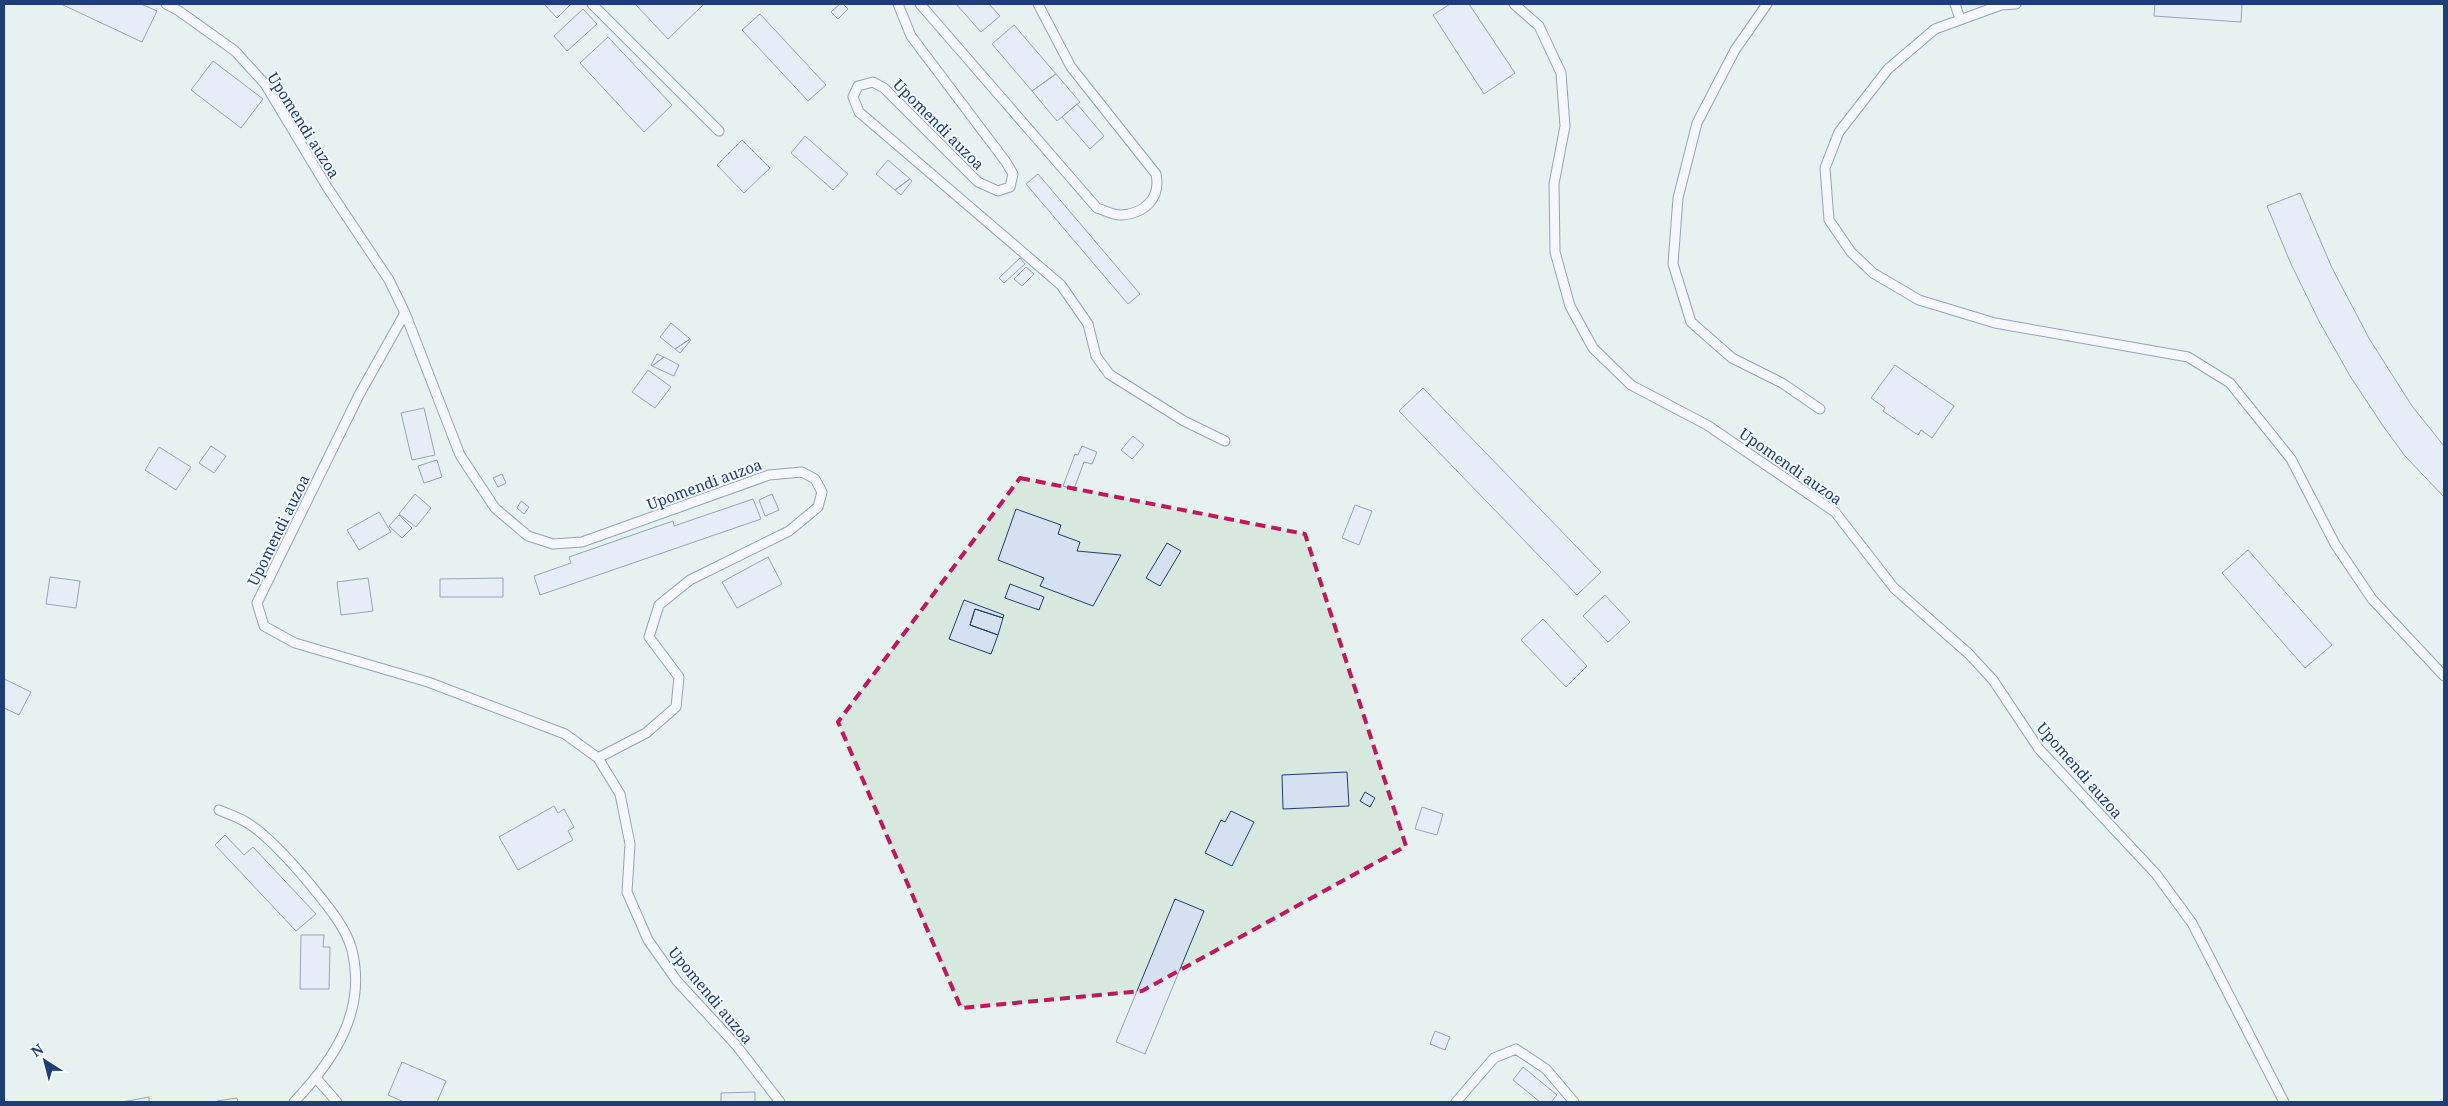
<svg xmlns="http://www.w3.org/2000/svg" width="2448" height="1106" font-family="'Noto Serif',serif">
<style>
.green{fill:#d7e8df;stroke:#687fa3}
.building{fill:#d5e0f0;stroke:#1d3f73}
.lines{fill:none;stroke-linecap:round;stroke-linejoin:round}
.service-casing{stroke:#1d3f73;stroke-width:11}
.service{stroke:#f4f7fb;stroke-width:9}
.marked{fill:none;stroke:#c2185b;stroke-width:4;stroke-dasharray:10 6;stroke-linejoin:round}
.labels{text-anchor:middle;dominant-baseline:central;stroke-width:4;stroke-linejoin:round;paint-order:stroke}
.street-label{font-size:15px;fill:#1d3f73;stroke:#f4f7fb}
</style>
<rect width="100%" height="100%" fill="#f4f7fb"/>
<path class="green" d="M4 4H2444V1102H4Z"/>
<path class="building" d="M61 4H141L157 11 142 42Z
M544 4H571L557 18Z
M635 4H704L668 39Z
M840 4H843L848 9 838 19 831 12Z
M956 4H989L1000 16 981 32Z
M1450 4H1469L1515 73 1484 94 1433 15Z
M2155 4H2242L2241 22 2154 16Z
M583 9 597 24 567 51 554 36Z
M760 14 826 85 808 101 742 30Z
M1014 25 1056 74 1032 91 992 44Z
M608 37 672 105 644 132 580 63Z
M213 61 263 99 241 128 191 90Z
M1056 74 1080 102 1057 121 1032 91Z
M1077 104 1104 136 1090 149 1062 117Z
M805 136 848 174 833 190 791 153Z
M742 140 770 168 744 193 717 165Z
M888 160 910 179 895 190 876 174Z
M1038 174 1140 294 1128 304 1026 184Z
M910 179 912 181 901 195 895 190Z
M2300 193 2332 268 2370 340 2412 406 2444 446V497L2405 456 2383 426 2350 376 2319 321 2291 264 2267 206Z
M1020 258 1025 264 1004 283 999 278Z
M1026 267 1034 274 1022 286 1014 279Z
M671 323 690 339 675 349 660 337Z
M690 339 691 340 680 353 675 349Z
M657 354 664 357 652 366 651 365Z
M664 357 679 365 674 376 652 366Z
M1895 365 1954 406 1932 438 1921 430 1918 435 1883 411 1885 408 1871 398Z
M648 370 671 387 655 408 632 392Z
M1423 388 1601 572 1577 595 1399 411Z
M424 408 435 455 412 460 401 413Z
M1133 436 1144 445 1132 459 1121 450Z
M211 446 226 456 214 473 199 463Z
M1082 446 1097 452 1092 464 1084 462 1074 489 1063 486 1075 454 1078 455Z
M159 447 191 467 176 490 145 470Z
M437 460 442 477 424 483 418 466Z
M502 474 506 483 498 487 493 478Z
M415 494 431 508 416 527 399 514Z
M772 494 779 510 765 516 759 500Z
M753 499 761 519 540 595 534 576 571 563 569 557 673 521 674 526Z
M521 501 529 507 524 514 517 508Z
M1355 505 1372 511 1359 545 1342 538Z
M1016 509 1061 525 1058 534 1080 542 1077 551 1121 555 1093 606 1040 586 1044 578 998 560Z
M379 512 391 532 359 550 347 530Z
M399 515 412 528 402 538 389 526Z
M1167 543 1181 551 1160 586 1146 578Z
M2248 550 2332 645 2305 668 2222 573Z
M768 557 782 584 737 608 722 582Z
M50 577 80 581 76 608 46 604Z
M368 578 373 611 341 615 337 582Z
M503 578V597H440V579Z
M1010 584 1044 597 1039 610 1005 598Z
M1605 595 1630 622 1608 642 1583 616Z
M964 600 1004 615 1003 618 975 609 970 625 998 635 991 654 949 639Z
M975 609 1003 618 998 635 970 625Z
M1543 619 1587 666 1566 687 1521 640Z
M4 679 31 692 19 715 4 708Z
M1347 772 1349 806 1283 809 1282 775Z
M1365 792 1375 798 1370 807 1360 801Z
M554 806 558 813 564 809 574 827 568 831 573 840 518 870 499 837Z
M1422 807 1443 814 1437 835 1415 829Z
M1231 811 1254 822 1232 866 1205 853 1221 820 1225 822Z
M225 835 244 855 253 847 316 914 296 931 215 845Z
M1175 899 1204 911 1145 1054 1116 1042Z
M301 935H324L323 947H330L329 989H300Z
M1435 1031 1450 1037 1445 1050 1430 1044Z
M402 1062 446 1081 437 1102H404L388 1095Z
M1523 1067 1557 1095 1551 1102H1540L1513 1080Z
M755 1092V1102H721V1093Z
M149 1097V1102H122Z
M237 1098 238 1102H217V1101Z"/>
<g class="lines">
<g class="service-casing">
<path id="service" d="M166 4 179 11 235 51 265 84 327 187 389 280 405 313 460 455 495 508 528 536 553 544 582 542 769 475 802 472 815 479 822 492 818 507 789 531 690 580 659 605 649 637 679 677 676 707 646 733 598 758
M592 4 719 131
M898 4 911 36 1006 162 1013 174 1010 187 998 191 978 182 884 88 873 82 858 86 853 97 859 112 1061 285 1088 324 1096 356 1109 374 1184 421 1225 441
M920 4 1097 208C1104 210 1113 215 1120 215 1145 214 1161 198 1156 174L1071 67 1038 4
M1514 4 1539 26 1561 73 1565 126 1554 184 1555 252 1570 306 1593 348 1631 385 1707 425 1835 512 1894 588 1969 654 1993 680 2039 749 2156 874 2192 923 2284 1102
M1767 4 1735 50 1697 123 1678 198 1673 264 1691 322 1732 358 1782 383 1820 409
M1955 4 1960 19
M2016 4 2001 5 1935 29 1888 69 1839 132 1825 168 1829 220 1851 252 1873 273 1919 300 1995 323 2188 357 2230 383 2291 459 2335 544 2372 599 2444 676
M405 313 359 395 257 603 264 626 295 643 428 682 565 734 598 758 620 794 630 844 627 892 648 940 677 981 736 1045 780 1102
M219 810C228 814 238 817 246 822 268 835 293 864 309 883 325 903 345 925 352 950 367 1011 334 1060 294 1102
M316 1078 337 1102
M1456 1102 1494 1058 1516 1049 1546 1069 1574 1102"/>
</g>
<use href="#service" class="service"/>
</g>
<path d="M0 0H2448V1106H0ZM1020 478 1305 534 1406 846 1142 991 961 1008 838 722Z" fill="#f4f7fb" fill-opacity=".55" fill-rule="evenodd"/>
<path class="marked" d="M1020 478 1305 534 1406 846 1142 991 961 1008 838 722Z"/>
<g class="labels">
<g class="street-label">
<text transform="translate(939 124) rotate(45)">Upomendi auzoa</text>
<text transform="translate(304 125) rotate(58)">Upomendi auzoa</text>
<text transform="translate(1791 466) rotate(35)">Upomendi auzoa</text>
<text transform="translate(704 484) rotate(-20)">Upomendi auzoa</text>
<text transform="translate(278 530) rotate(-64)">Upomendi auzoa</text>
<text transform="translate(2080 770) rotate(49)">Upomendi auzoa</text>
<text transform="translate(711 995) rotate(50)">Upomendi auzoa</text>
</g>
</g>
<rect width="2448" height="1106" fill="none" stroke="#1d3f73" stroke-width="10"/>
<g transform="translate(45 1061) rotate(324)" stroke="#f4f7fb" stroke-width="4" paint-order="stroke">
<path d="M0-4L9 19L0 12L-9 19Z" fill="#1d3f73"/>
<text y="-8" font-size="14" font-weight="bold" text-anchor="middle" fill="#1d3f73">N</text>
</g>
</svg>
